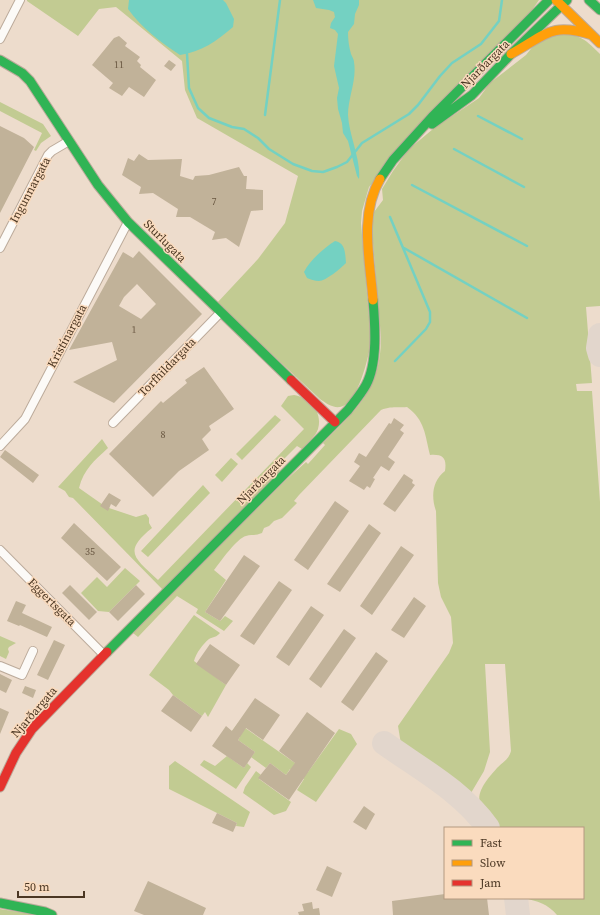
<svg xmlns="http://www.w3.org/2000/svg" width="600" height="915" font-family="'Source Serif 4',serif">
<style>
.green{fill:#c2cb92}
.water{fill:#74d1c2}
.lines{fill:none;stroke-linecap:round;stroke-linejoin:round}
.stream{stroke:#74d1c2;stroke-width:2.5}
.taxiway{stroke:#e2d6cc;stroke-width:24}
.building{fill:#c1b299;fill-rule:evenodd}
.street-casing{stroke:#bcab9b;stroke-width:10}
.fast-casing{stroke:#bcab9b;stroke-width:11}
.slow-casing{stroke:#bcab9b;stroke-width:11}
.jam-casing{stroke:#bcab9b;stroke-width:11}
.street{stroke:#fcfaf7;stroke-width:8}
.fast{stroke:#30b455;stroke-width:9}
.slow{stroke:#ff9f0a;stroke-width:9}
.jam{stroke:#e5322d;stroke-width:9}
.labels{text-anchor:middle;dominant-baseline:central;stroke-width:3;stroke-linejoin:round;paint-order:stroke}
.number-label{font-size:10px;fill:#685640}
.street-label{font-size:12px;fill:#4b3723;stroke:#fadbbe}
</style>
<rect width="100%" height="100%" fill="#eddccc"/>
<path class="green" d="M27 0H539L532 10 369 187 362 211 361 223 371 341C369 356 358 404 340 407 332 408 326 403 320 399L217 303 258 259 285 223 298 176 197 118 185 90 182 61 116 7 99 9 78 36 27 1Z
M555 34C580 35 582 36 600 54V306L586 307 592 383 576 384 577 391H592L600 502V915H557C548 904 537 901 524 898H583V828H498C493 821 482 810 480 803 476 791 490 776 497 768 503 762 509 759 511 751L505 664H485L490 752 484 771 471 793 401 744 398 726 449 653 453 643 451 617 441 597 438 583 436 511C431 497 432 481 445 471 447 458 443 454 430 455 425 435 425 420 407 407 397 408 391 406 381 410L299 495 294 501 297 503 282 518 274 521 269 526 264 528 262 533C255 536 252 534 246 536 237 538 221 561 214 570L226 580 205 612 220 621 225 616 233 621 224 631 196 613 198 609 177 596 138 637 133 633 285 481 306 462 308 464 325 445 323 443C357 409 381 389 381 337L372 231 374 212 383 200 382 189 393 171 409 149 433 129 479 98 490 83 526 55 538 40Z
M0 102 43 124 51 136 41 143 36 151 34 150 42 133 0 111Z
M294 395C310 398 323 412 318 429 316 436 306 444 302 449L297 446 276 467 280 471 163 590 73 498 69 497 65 491 58 487 102 439 108 448C94 461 84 469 79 488L106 507 136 517 146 514 149 518V523L152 528C122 552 135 558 158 580L304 429 281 406 288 396Z
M275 415 281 420 242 460 236 454Z
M231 458 238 464 222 482 215 475Z
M203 485 210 493 148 557 141 551Z
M125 568 140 581 109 612 98 611 81 593 97 577 107 587Z
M194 615 220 633C217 637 213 637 209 639 203 644 196 653 194 661L226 685 208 717 205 712 202 716 173 695 169 690 149 675Z
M0 636 16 643 9 647 8 649 9 652 6 659 0 656Z
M238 723 308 772 339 729 351 734 357 744 316 802 297 790 304 779 290 769 286 775 270 763 266 768 251 757 255 752 238 740 240 737 232 731Z
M227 756 244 768 247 763 251 767 236 789 200 765 204 760 215 766Z
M175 761 250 812 244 827 236 826 237 823 169 789V766Z
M256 771 261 775 259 779 291 802 286 811 274 815 243 793 245 787Z
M0 909 37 915H0Z"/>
<path class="water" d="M129 0H223L226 3 234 19 233 27C217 41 201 52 180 55 160 42 142 28 128 9Z
M313 0H359V5L355 14 354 24 348 32C348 40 349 47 351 54 352 57 354 59 354 62 357 80 348 97 348 115 349 136 361 159 359 179L357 176 348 141 343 133 342 123 338 109 337 98 339 88 334 66 338 34 335 30 330 28 331 23 335 17 334 12 329 10 316 8Z
M335 241C346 243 345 254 346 263 341 268 326 281 319 281 315 281 310 279 307 278L304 272C310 260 324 248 335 241Z"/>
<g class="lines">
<path class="stream" d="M187 54 189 88 198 108 209 118 232 127 244 129 258 138 269 149 293 164 312 171 323 172 337 167 347 162 362 143 409 114 418 105 440 76 452 63 481 44 499 21 502 0
M265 115 280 0
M478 116 522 139
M454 149 524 187
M412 185 527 246
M390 217 430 312V322L426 329 395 361
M404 248 527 318"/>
<path class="taxiway" d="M600 335 598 348 600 355
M384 743C420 769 462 791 488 828
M516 898 518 915"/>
</g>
<path class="building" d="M119 36 127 43 125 46 140 57 137 61 141 65 140 67 156 80 144 97 129 87 122 96 109 88 113 83 92 65 114 38Z
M169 60 176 65 171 71 164 66Z
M0 126 24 138 34 147 0 213Z
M139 154 148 160 182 159 180 176 193 180 195 176 209 175 239 167 244 176H247L246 189 263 190V210L251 211 239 247 226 238 212 240 215 232 190 217H176L178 209 153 193 139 194 141 187 122 175 128 158 134 161Z
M139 251 202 314 114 403 73 382 117 360 112 342 69 350 123 252 133 258ZM137 284 156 304 141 319 119 306 124 297Z
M204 367 234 409 209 426 211 430 202 439 209 450 179 471 153 497 109 454 161 401 163 403 187 383 185 380Z
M394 418 404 425 400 430 404 433 388 457 395 462 389 471 381 466 373 478 375 479 370 488 367 486 364 490 349 481 360 466 354 462 359 453 366 457 389 423 391 424Z
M5 450 39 475 33 483 0 457Z
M404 474 413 480 412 483 415 485 395 512 383 504Z
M109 493 121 500 116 507 111 504 108 511 100 506Z
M335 501 349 511 308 570 294 560Z
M74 523 121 567 107 581 61 538Z
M369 524 381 533 340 592 327 584Z
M401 546 414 555 372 615 360 606Z
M244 555 260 566 220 621 205 612Z
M279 581 292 590 254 645 240 636Z
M70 585 97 612 89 620 62 593Z
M136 585 145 594 118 621 109 612Z
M414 597 426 606 404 638 391 630Z
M16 601 26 605 22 613 52 627 47 637 20 625 19 626 7 621Z
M311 606 324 615 289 666 276 657Z
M344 629 356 638 321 688 309 679Z
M54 640 65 645 48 680 37 675Z
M210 644 240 665 226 685 196 664Z
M376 652 388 661 353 711 341 702Z
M0 674 12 680 6 693 0 690Z
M25 686 36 690 33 698 22 693Z
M173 695 202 716 191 732 161 711Z
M255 698 280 715 263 740 246 728 238 740 255 752 244 768 212 746 226 726 232 731Z
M0 708 9 712 0 734Z
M307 712 335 733 289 800 258 778 270 763 286 775 295 763 279 751Z
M364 806 375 814 366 830 353 822Z
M217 813 237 823 233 832 212 823Z
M327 866 342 873 332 897 316 890Z
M148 881 206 908 203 915H144L134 911Z
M445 894V898H487L489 915H393L392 901Z
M312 902 313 909 319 908 320 915H299L298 912 304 911 302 904Z"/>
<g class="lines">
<g class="street-casing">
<path id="street" d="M0 39 20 0
M0 248 48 155 52 151 69 141
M113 423 221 312
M0 446 25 419 128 222
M0 550 104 655
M0 666 22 675 33 651"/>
</g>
<g class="fast-casing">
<path id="fast" d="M589 0 600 10
M0 60 22 73 30 81 98 185 128 222 291 380
M432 124 472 95 511 54 567 0
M380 179 393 160 432 117 549 0
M107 652 348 410C354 402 361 394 366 385 378 363 375 324 373 300
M0 903 45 912 52 915"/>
</g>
<g class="slow-casing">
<path id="slow" d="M556 0 600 43
M511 54C546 35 550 22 592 35
M373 300C370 260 359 215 380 179"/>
</g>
<g class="jam-casing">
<path id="jam" d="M291 380 335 422
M0 787 16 753 32 729 107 652"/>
</g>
<use href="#street" class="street"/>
<use href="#fast" class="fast"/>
<use href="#slow" class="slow"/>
<use href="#jam" class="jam"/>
</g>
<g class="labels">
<g class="number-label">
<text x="119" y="64">11</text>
<text x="214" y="201">7</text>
<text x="134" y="329">1</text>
<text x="163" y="434">8</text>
<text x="90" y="551">35</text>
</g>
<g class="street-label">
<text transform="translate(485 64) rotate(-45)">Njarðargata</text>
<text transform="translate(30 190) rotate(-62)">Ingunnargata</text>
<text transform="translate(165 241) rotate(45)">Sturlugata</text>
<text transform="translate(67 336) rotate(-62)">Kristínargata</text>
<text transform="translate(167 367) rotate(-46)">Torfhildargata</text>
<text transform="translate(261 480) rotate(-45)">Njarðargata</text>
<text transform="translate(52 602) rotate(45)">Eggertsgata</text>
<text transform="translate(34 712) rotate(-49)">Njarðargata</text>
</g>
</g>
<rect x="444" y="827" width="140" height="72" fill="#fadbbe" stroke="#b49980"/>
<rect x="452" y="840" width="20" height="6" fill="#30b455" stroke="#b49980"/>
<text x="480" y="847" font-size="12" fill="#4b3723">Fast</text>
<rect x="452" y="860" width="20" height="6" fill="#ff9f0a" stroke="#b49980"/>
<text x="480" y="867" font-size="12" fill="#4b3723">Slow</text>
<rect x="452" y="880" width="20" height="6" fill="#e5322d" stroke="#b49980"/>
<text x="480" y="887" font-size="12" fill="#4b3723">Jam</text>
<path d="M18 891v6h66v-6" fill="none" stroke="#4b3723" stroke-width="2"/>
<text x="24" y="891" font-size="12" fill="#4b3723" stroke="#fadbbe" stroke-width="3" paint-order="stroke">50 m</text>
</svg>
